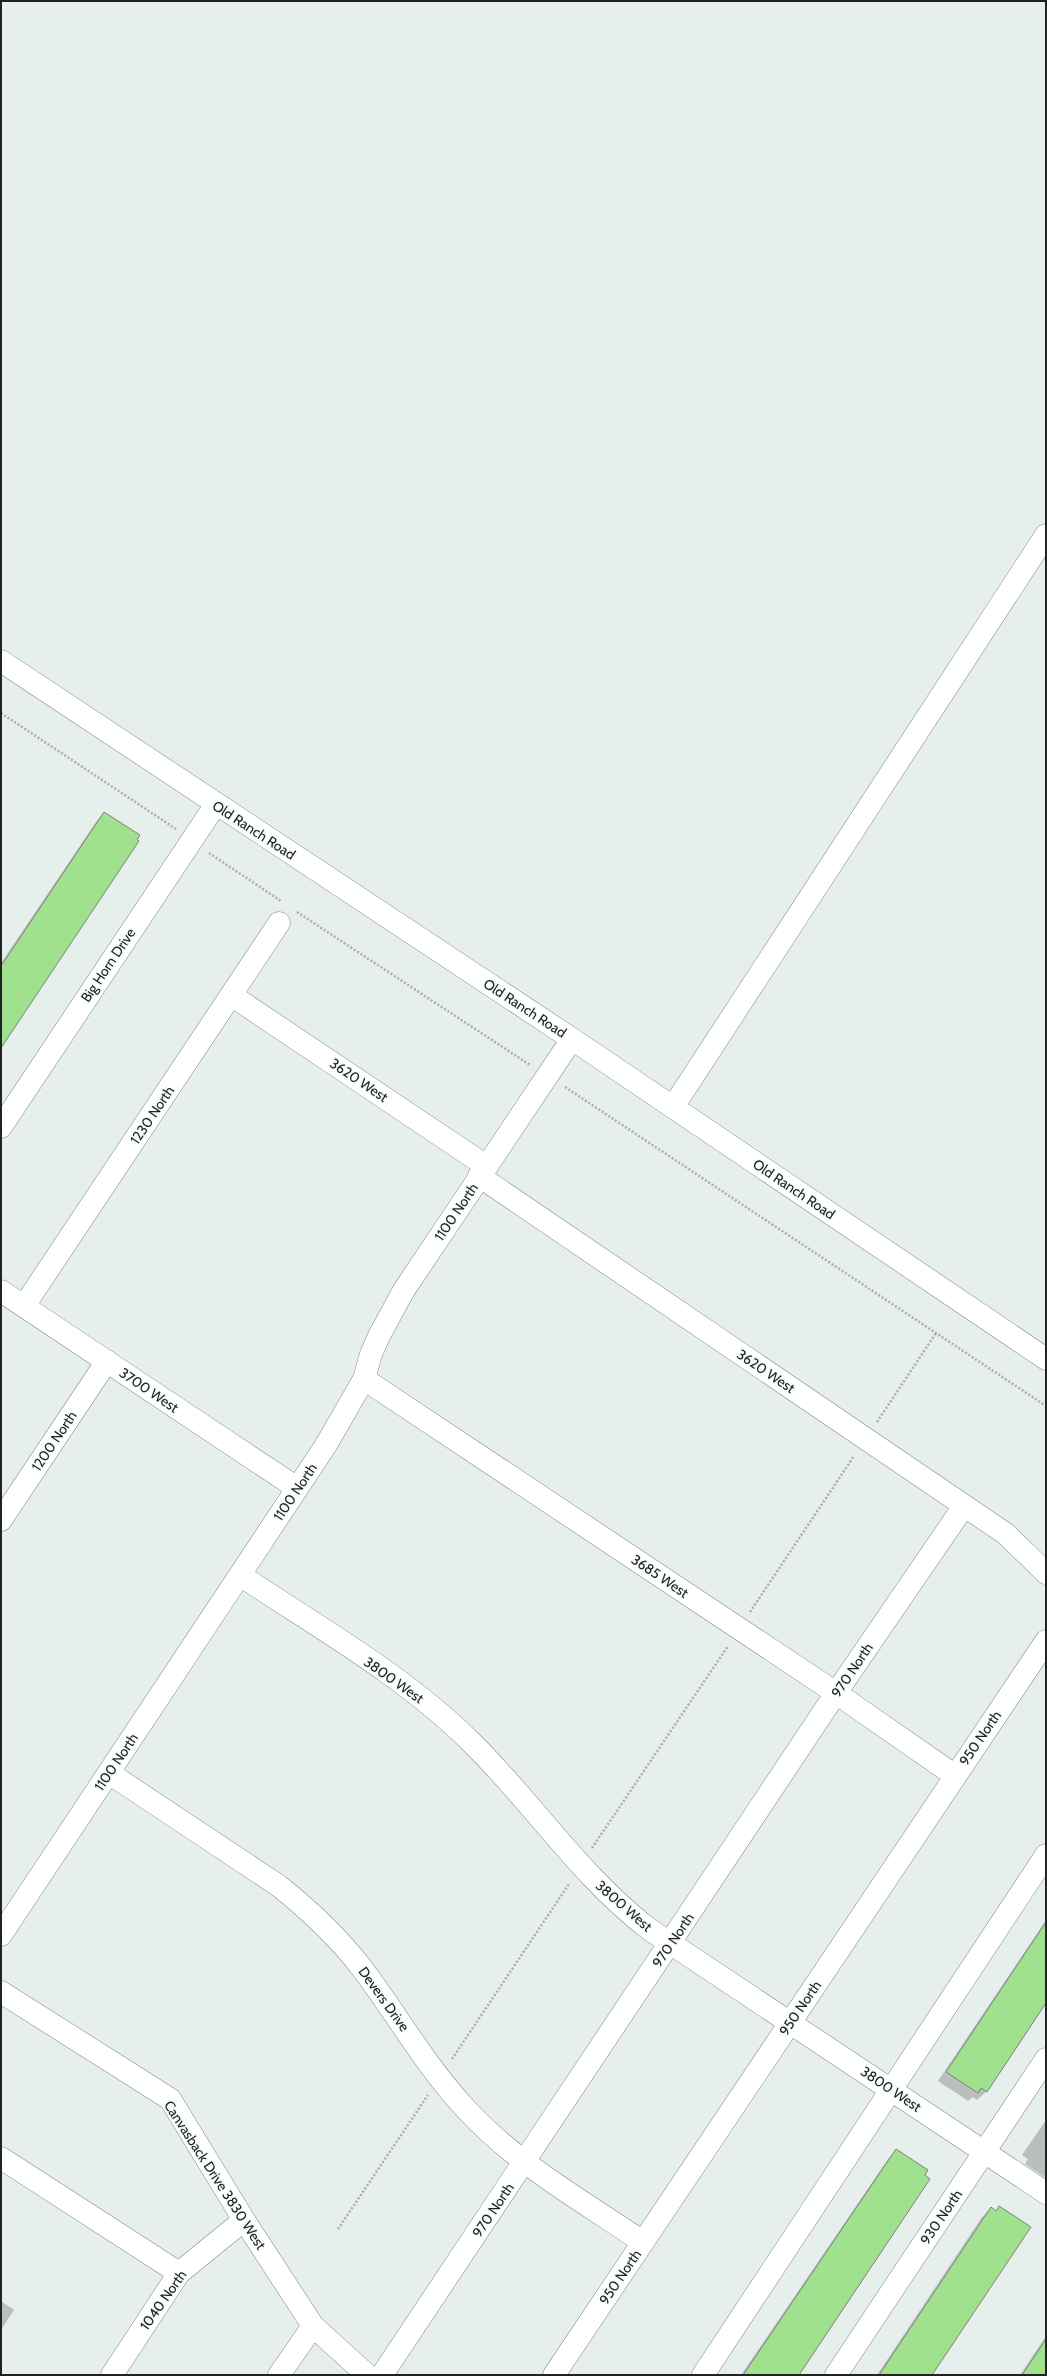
<svg xmlns="http://www.w3.org/2000/svg" width="1047" height="2376" font-family="Cabin,sans-serif">
<style>
.shadow{fill:#0003}
.building{fill:#a0e18d;stroke:#7d817c}
.lines{fill:none;stroke-linecap:round;stroke-linejoin:round}
.minor-casing{stroke:#828987;stroke-width:23}
.path{stroke:#a8aeac;stroke-width:2.5;stroke-dasharray:2 2;stroke-linecap:butt}
.minor{stroke:#fff;stroke-width:22}
.labels{text-anchor:middle;dominant-baseline:central;stroke-width:3;stroke-linejoin:round;paint-order:stroke}
.street-label{font-size:14px;fill:#202322;stroke:#f4fcf9}
</style>
<rect width="100%" height="100%" fill="#e7efec"/>
<path class="shadow" d="M104 813 1 1046V963L96 822Z
M1046 1920V2000L986 2092 977 2100 973 2097 968 2101 938 2081Z
M1046 2120V2178L1025 2164 1028 2159 1022 2155Z
M896 2151 799 2375H741L888 2159Z
M999 2208 931 2375H877L982 2217 991 2209 995 2212Z
M1 2301 14 2310 1 2330Z
M1046 2336V2375H1020Z"/>
<path class="building" d="M104 812 140 835 137 840 139 841 1 1048V966Z
M1046 1922V2003L987 2092 981 2088 978 2093 946 2072Z
M896 2149 928 2170 925 2175 930 2179 799 2375H743Z
M999 2206 1031 2227 932 2375H879L991 2207 996 2211Z
M1046 2339V2375H1022Z"/>
<g class="lines">
<g class="minor-casing">
<path id="minor" d="M1 661 572 1039 1046 1359
M231 995 486 1166
M673 1107 1046 535
M1 1127 216 804
M479 1176 1006 1534 1046 1573
M1 1291 297 1488
M24 1306 279 923
M364 1379 836 1693 954 1775
M1 1520 107 1361
M240 1575C319 1628 405 1676 472 1743 533 1803 580 1876 649 1929L1046 2193
M109 1773 279 1886C309 1910 337 1936 361 1967 396 2013 425 2065 465 2108 515 2163 582 2201 643 2242
M1 1935 326 1445 364 1379 371 1354 380 1334 404 1290 572 1039
M1 1992 170 2099 244 2220 313 2326 279 2375
M1 2158 179 2273
M313 2326 367 2375
M112 2375 179 2273 244 2220
M382 2375 836 1693 964 1506
M554 2375 1046 1641
M703 2375 1046 1855
M836 2375 1046 2059"/>
</g>
<path class="path" d="M1 713 176 829
M209 853 281 901
M297 912 530 1065
M565 1087 1046 1406
M877 1422 936 1333
M750 1612 854 1456
M592 1848 728 1646
M452 2059 569 1884
M338 2229 428 2095"/>
<use href="#minor" class="minor"/>
</g>
<g class="labels">
<g class="street-label">
<text transform="translate(254 830) rotate(33)">Old Ranch Road</text>
<text transform="translate(108 965) rotate(-56)">Big Horn Drive</text>
<text transform="translate(525 1008) rotate(33)">Old Ranch Road</text>
<text transform="translate(359 1080) rotate(34)">3620 West</text>
<text transform="translate(152 1115) rotate(-56)">1230 North</text>
<text transform="translate(794 1189) rotate(34)">Old Ranch Road</text>
<text transform="translate(456 1212) rotate(-56)">1100 North</text>
<text transform="translate(766 1371) rotate(34)">3620 West</text>
<text transform="translate(149 1390) rotate(34)">3700 West</text>
<text transform="translate(54 1441) rotate(-56)">1200 North</text>
<text transform="translate(295 1492) rotate(-56)">1100 North</text>
<text transform="translate(660 1576) rotate(34)">3685 West</text>
<text transform="translate(852 1670) rotate(-56)">970 North</text>
<text transform="translate(394 1680) rotate(35)">3800 West</text>
<text transform="translate(980 1738) rotate(-56)">950 North</text>
<text transform="translate(116 1762) rotate(-56)">1100 North</text>
<text transform="translate(624 1906) rotate(41)">3800 West</text>
<text transform="translate(673 1940) rotate(-56)">970 North</text>
<text transform="translate(384 1999) rotate(54)">Devers Drive</text>
<text transform="translate(800 2008) rotate(-56)">950 North</text>
<text transform="translate(891 2089) rotate(34)">3800 West</text>
<text transform="translate(215 2175) rotate(57)">Canvasback Drive 3830 West</text>
<text transform="translate(493 2210) rotate(-56)">970 North</text>
<text transform="translate(941 2217) rotate(-56)">930 North</text>
<text transform="translate(620 2277) rotate(-56)">950 North</text>
<text transform="translate(163 2300) rotate(-55)">1040 North</text>
</g>
</g>
<rect width="1047" height="2376" fill="none" stroke="#202322" stroke-width="4"/>
</svg>
